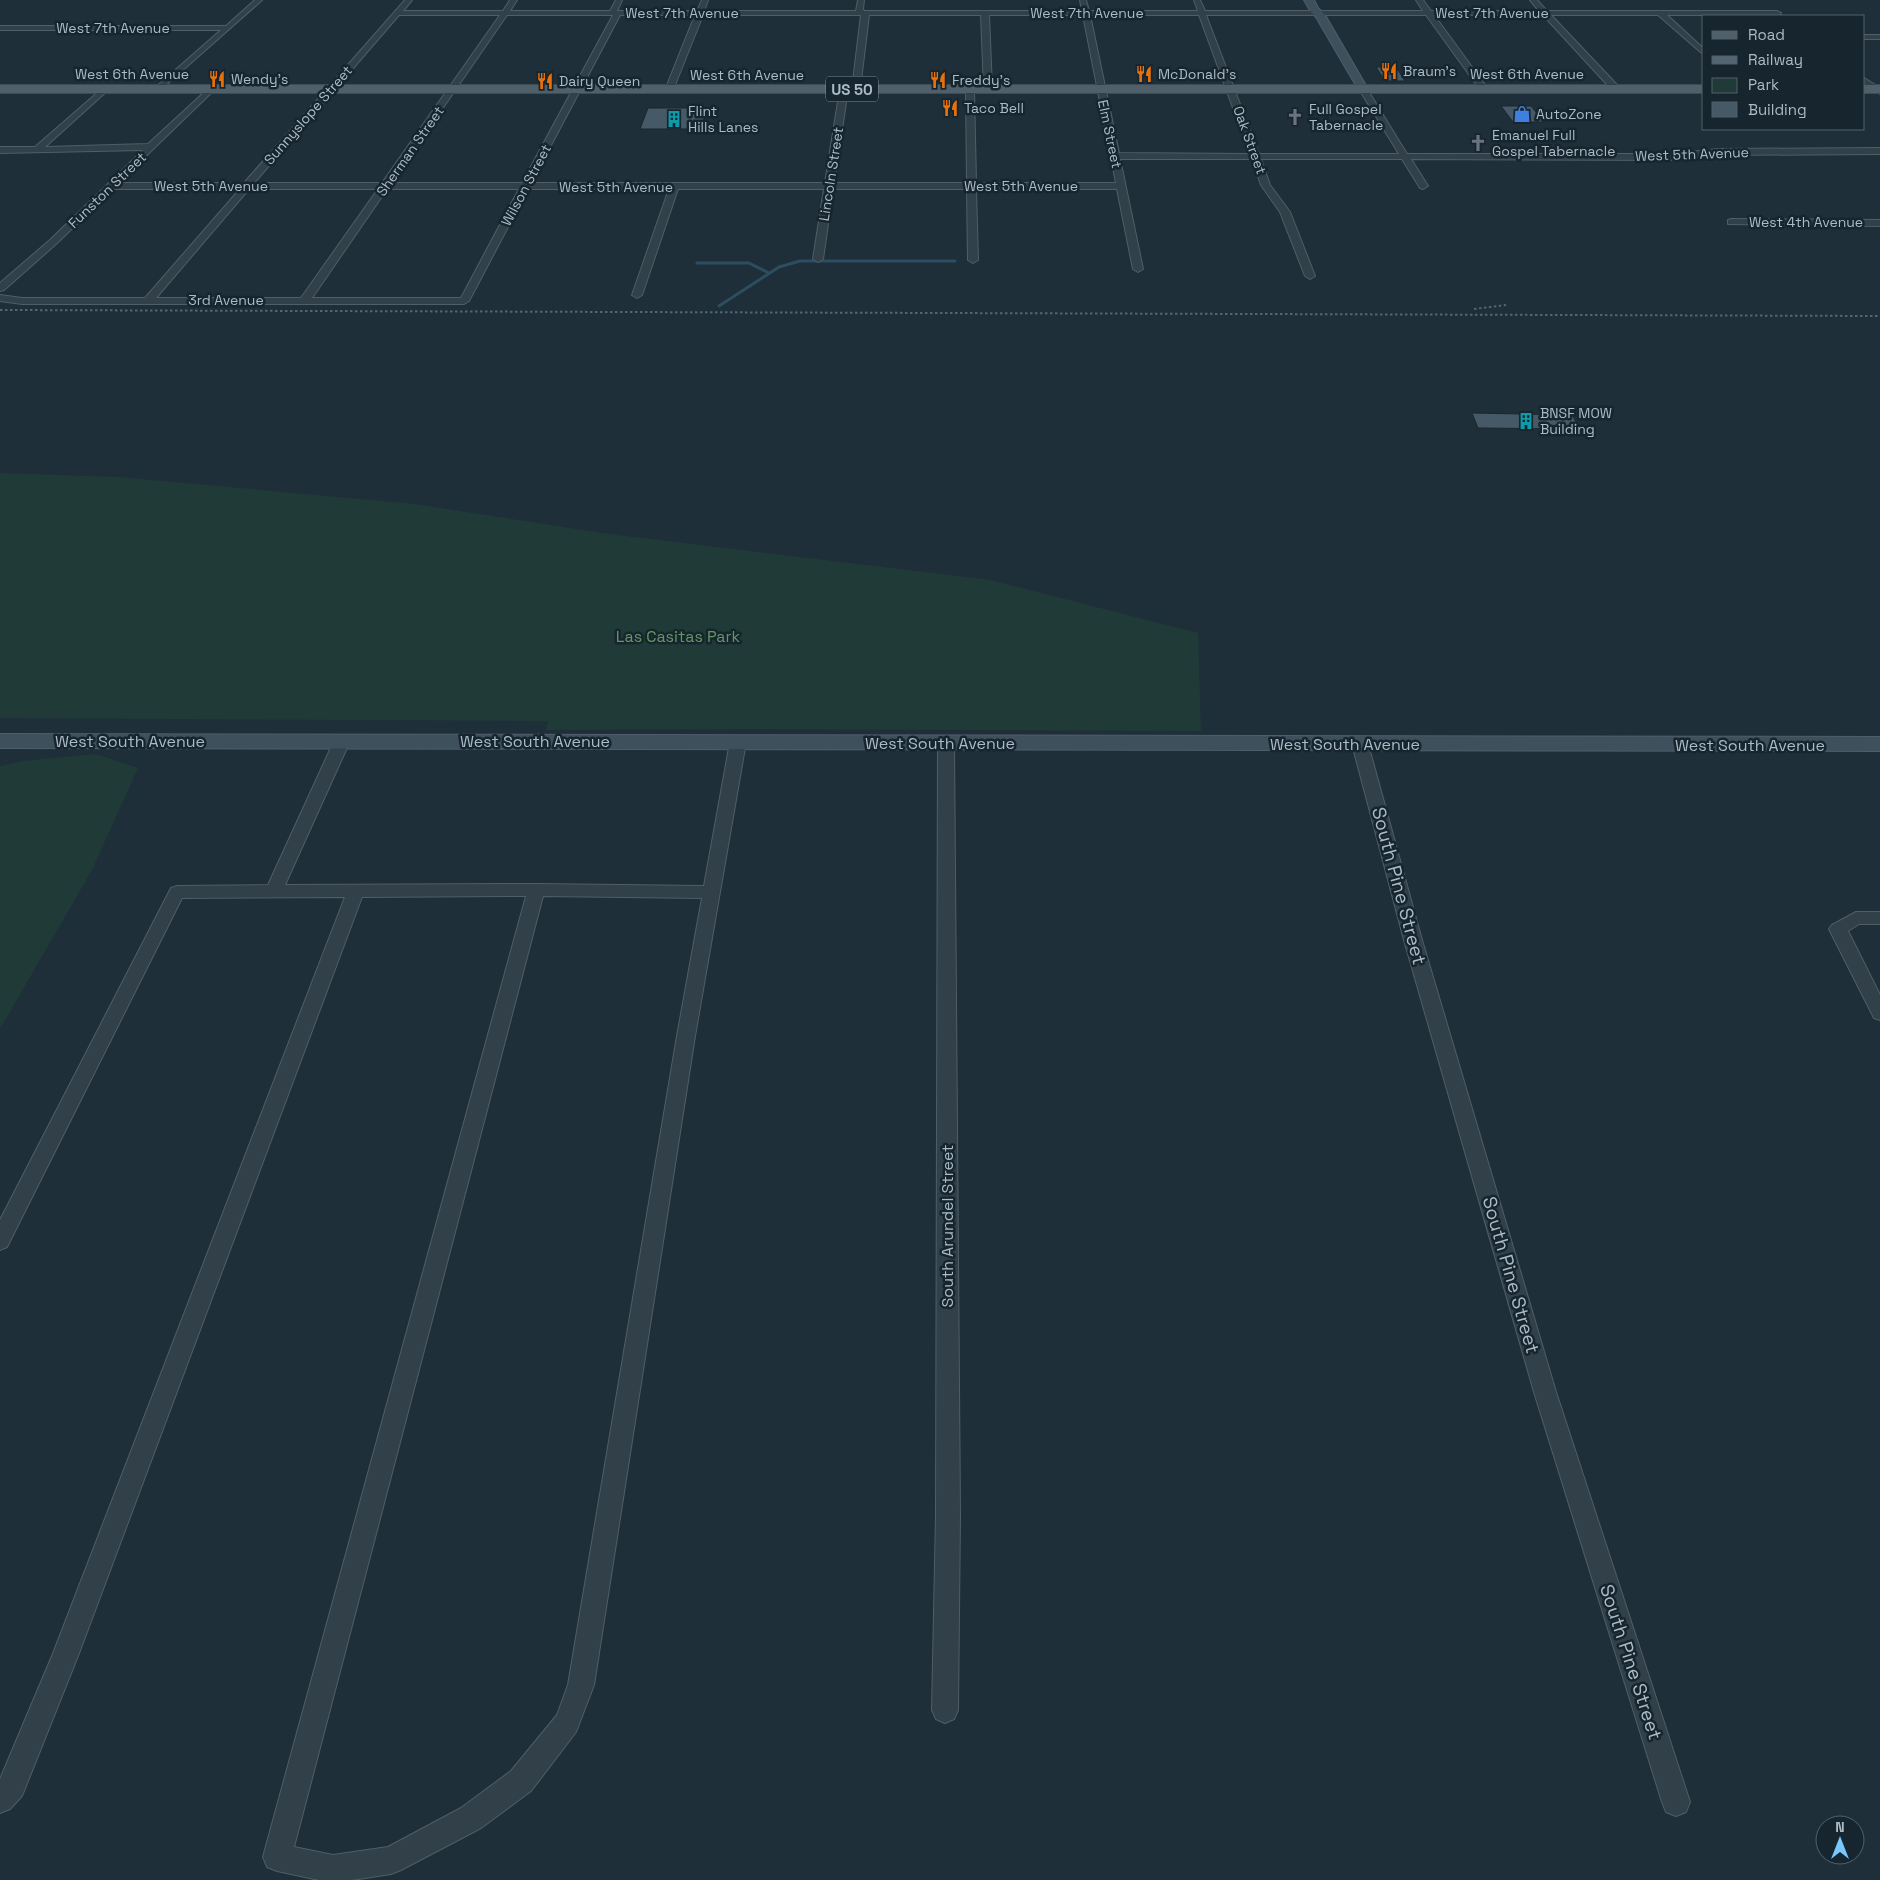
<svg xmlns="http://www.w3.org/2000/svg" width="1880" height="1880" font-family="'Space Grotesk',sans-serif">
<style>
.green{fill:#203a38}
.lines{fill:none;stroke-linecap:round;stroke-linejoin:round}
.stream{stroke:#2d4d60;stroke-width:3}
.building{fill:#455966;stroke:#192730}
.street-casing{stroke:#4f5e68;stroke-width:2}
.secondary-casing{stroke:#4f5e68;stroke-width:2}
.primary-casing{stroke:#3e4c56;stroke-width:2}
.street{fill:#314049;fill-rule:evenodd}
.secondary{fill:#3f505d;fill-rule:evenodd}
.primary{fill:#4f606a;fill-rule:evenodd}
.rail{stroke:#536571;stroke-width:2;stroke-dasharray:2.5 2.5;stroke-linecap:butt}
.labels{text-anchor:middle;dominant-baseline:central;stroke-width:5;stroke-linejoin:round;paint-order:stroke}
.far-street-label{font-size:14px;fill:#abbbc7;stroke:#17252e}
.far-poi-label{font-size:14px;fill:#abbbc7;stroke:#17252e;text-anchor:start}
.shield{fill:#17252e;stroke:#7f8e99;stroke-width:1}
.shield-label{font-size:15px;font-weight:bold;fill:#abbbc7}
.park-label{font-size:16px;fill:#619962;stroke:#17252e}
.street-label{font-size:16px;fill:#abbbc7;stroke:#17252e}
.near-street-label{font-size:19px;fill:#abbbc7;stroke:#17252e}
</style>
<rect width="100%" height="100%" fill="#1e2f39"/>
<path class="green" d="M0 473 118 477 414 504 609 534 991 580 1198 633 1201 731 765 729 546 730 548 721 0 718Z
M96 754 138 768 92 870 0 1029V766L24 761Z"/>
<g class="lines">
<path class="stream" d="M697 263H749L769 273
M719 306 779 267 800 261H955"/>
</g>
<path class="building" d="M1376 67H1396L1405 81H1385Z
M1501 106H1531L1544 122H1513Z
M648 108H707L701 129H640Z
M1472 413 1572 415 1580 429 1478 428Z"/>
<g class="lines">
<g class="street-casing">
<path id="street" d="M255 0H262L159 91H156V87L221 30H0V26H226Z
M405 0H412L403 11H503L510 0H517L510 11H610L616 0H622L617 11H697L702 0H708L704 11H856L858 0H864L863 9 864 11H1082L1080 0H1086L1089 11H1198L1194 0H1200L1205 11H1423L1416 0H1423L1431 11H1539L1530 0H1537L1547 11H1777L1781 13 1780 15H1667L1704 49V55L1658 15H1551L1619 87V91H1613L1543 15H1434L1488 89 1484 91H1481L1426 15H1206L1259 154H1399L1359 89 1363 87 1367 89 1407 154H1669L1719 149 1880 148V154L1719 155 1669 160 1411 159 1428 186 1423 189 1420 188 1402 159H1261L1270 185 1290 212 1315 276 1310 279 1305 276 1280 212 1261 185 1252 159H1120L1143 269 1138 272 1133 269 1117 189H976L978 260 973 263 968 260 967 189H833L823 259 818 262 813 259 824 189H678L642 295 637 298 632 295 669 189H528L469 301 464 304H22L0 301V295L22 298H145L240 189H113L56 244 4 290 0 291V283L50 240 143 150 0 153V147H35L104 87H107V91L45 147 148 144 210 87 214 89 213 91 118 183H244ZM399 15H500L382 183H254ZM507 15H613L522 183H391ZM620 15H695L665 90 669 92 673 90 703 15H861L852 89 856 91 860 89 869 15H981L984 89 988 91 992 89 989 15H1083L1116 183H976L974 90 970 88 966 90 967 183H834L848 89 844 87 840 89 825 183H531ZM1090 15H1199L1250 154 1119 153ZM249 189H378L301 298H156ZM387 189H519L461 298H312Z
M1864 35H1880V39H1864Z
M1864 78 1880 88V94L1864 84Z
M1731 219 1880 220V226L1728 224V220Z
M342 736 347 738 350 741 285 885 536 884 704 886 730 742 733 739H743L746 742 695 1036 594 1685 576 1732 531 1791 481 1828 401 1870 391 1874 352 1880H319L277 1871 267 1867 263 1857 526 896 362 897 78 1656 22 1796 10 1809 0 1813V1779L52 1656 345 897 182 898 7 1247 0 1250V1220L171 888 177 886 268 885 334 741 337 738ZM543 896 702 898 677 1036 568 1685 557 1715 511 1771 461 1808 388 1847 333 1855 294 1847Z
M946 738 951 740 954 743 960 1515 958 1710 954 1719 945 1723 936 1719 932 1710 936 1515 938 743 941 740Z
M1360 739 1365 741 1368 744 1422 940 1556 1392 1690 1802 1686 1812 1676 1816 1666 1812 1662 1802 1534 1392 1404 940 1352 744 1355 741Z
M1856 912H1880V924H1859L1848 931 1880 995V1020L1874 1018 1829 929 1832 925Z"/>
</g>
<g class="secondary-casing">
<path id="secondary" d="M1304 0H1314L1318 8 1325 15 1368 89 1367 91H1359L1358 89 1316 17 1311 12Z
M0 734 1880 737V751L0 748Z"/>
</g>
<g class="primary-casing">
<path id="primary" d="M0 85H1704V93H0Z
M1864 85H1880V93H1864Z"/>
</g>
<use href="#street" class="street"/>
<use href="#secondary" class="secondary"/>
<use href="#primary" class="primary"/>
<path class="rail" d="M1474 309 1506 305
M0 310 1880 316"/>
</g>
<defs>
<g id="restaurant-bare" transform="scale(1.35)"><path d="M-5-6h1v4h1v-4h1v4h1v-4h1v5L-1.5 .5V6h-2V.5L-5-1ZM5-6V6H3V1.5H1.5Q1.5-4 5-6Z" fill="#e8710a" stroke="#17252e" stroke-width="2.5" paint-order="stroke"/></g>
<g id="shop-bare" transform="scale(1.35)"><path d="M-5-2.5h2.3a2.7 3.5 0 0 1 5.4 0H5L5.5 6h-11ZM-1.5-2.5h3a1.5 2.3 0 0 0-3 0Z" fill="#3f7fe0" stroke="#17252e" stroke-width="2.5" paint-order="stroke"/></g>
<g id="church-bare" transform="scale(1.35)"><path d="M-1.2-6h2.4v3.5h3.3v2.4h-3.3V6h-2.4V-.1h-3.3v-2.4h3.3Z" fill="#6b7280" stroke="#17252e" stroke-width="2.5" paint-order="stroke"/></g>
<g id="building-bare" transform="scale(1.35)"><path d="M-4-6H4V6H1V3H-1V6H-4ZM-2.5-4.3h1.7v1.8h-1.7ZM.8-4.3h1.7v1.8H.8ZM-2.5-1h1.7V.8h-1.7ZM.8-1h1.7V.8H.8Z" fill="#0f9aa8" stroke="#17252e" stroke-width="2.5" paint-order="stroke"/></g>
</defs>
<g fill-rule="evenodd">
<use href="#restaurant-bare" x="1389" y="71"/>
<use href="#restaurant-bare" x="1144" y="74"/>
<use href="#restaurant-bare" x="217" y="79"/>
<use href="#restaurant-bare" x="938" y="80"/>
<use href="#restaurant-bare" x="545" y="81"/>
<use href="#restaurant-bare" x="950" y="108"/>
<use href="#shop-bare" x="1522" y="114"/>
<use href="#church-bare" x="1295" y="117"/>
<use href="#building-bare" x="674" y="119"/>
<use href="#church-bare" x="1478" y="143"/>
<use href="#building-bare" x="1526" y="421"/>
</g>
<g class="labels">
<g class="far-street-label">
<text x="682" y="13">West 7th Avenue</text>
<text x="1087" y="13">West 7th Avenue</text>
<text x="1492" y="13">West 7th Avenue</text>
<text x="113" y="28">West 7th Avenue</text>
<text x="132" y="74">West 6th Avenue</text>
<text x="1527" y="74">West 6th Avenue</text>
<text x="747" y="75">West 6th Avenue</text>
<text transform="translate(308 115) rotate(-49)">Sunnyslope Street</text>
<text transform="translate(1110 134) rotate(78)">Elm Street</text>
<text transform="translate(1250 140) rotate(70)">Oak Street</text>
<text transform="translate(410 151) rotate(-55)">Sherman Street</text>
<text transform="translate(1692 154) rotate(-2)">West 5th Avenue</text>
<text transform="translate(831 174) rotate(-81)">Lincoln Street</text>
<text transform="translate(526 185) rotate(-62)">Wilson Street</text>
<text x="211" y="186">West 5th Avenue</text>
<text x="1021" y="186">West 5th Avenue</text>
<text x="616" y="187">West 5th Avenue</text>
<text transform="translate(107 190) rotate(-44)">Funston Street</text>
<text x="1806" y="222">West 4th Avenue</text>
<text x="226" y="300">3rd Avenue</text>
</g>
<g class="far-poi-label">
<text x="1403" y="71">Braum's</text>
<text x="1158" y="74">McDonald's</text>
<text x="231" y="79">Wendy's</text>
<text x="952" y="80">Freddy's</text>
<text x="559" y="81">Dairy Queen</text>
<text x="964" y="108">Taco Bell</text>
<text x="1309" y="109">Full Gospel<tspan x="1309" dy="16">Tabernacle</tspan></text>
<text x="688" y="111">Flint<tspan x="688" dy="16">Hills Lanes</tspan></text>
<text x="1536" y="114">AutoZone</text>
<text x="1492" y="135">Emanuel Full<tspan x="1492" dy="16">Gospel Tabernacle</tspan></text>
<text x="1540" y="413">BNSF MOW<tspan x="1540" dy="16">Building</tspan></text>
</g>
<rect class="shield" x="826" y="76.5" width="52" height="25" rx="4"/>
<g class="shield-label">
<text x="852" y="89">US 50</text>
</g>
<g class="park-label">
<text x="678" y="636">Las Casitas Park</text>
</g>
<g class="street-label">
<text x="130" y="741">West South Avenue</text>
<text x="535" y="741">West South Avenue</text>
<text x="940" y="743">West South Avenue</text>
<text x="1345" y="744">West South Avenue</text>
<text x="1750" y="745">West South Avenue</text>
<text transform="translate(947 1226) rotate(-90)">South Arundel Street</text>
</g>
<g class="near-street-label">
<text transform="translate(1399 886) rotate(75)">South Pine Street</text>
<text transform="translate(1511 1275) rotate(74)">South Pine Street</text>
<text transform="translate(1631 1662) rotate(72)">South Pine Street</text>
</g>
</g>
<rect x="1702" y="15" width="162" height="115" fill="#17252e" stroke="#52616b"/>
<rect x="1712" y="31" width="25" height="8" fill="#4f606a" stroke="#52616b"/>
<text x="1748" y="40" font-size="15" fill="#abbbc7">Road</text>
<rect x="1712" y="56" width="25" height="8" fill="#536571" stroke="#52616b"/>
<text x="1748" y="65" font-size="15" fill="#abbbc7">Railway</text>
<rect x="1712" y="78" width="25" height="15" fill="#203a38" stroke="#52616b"/>
<text x="1748" y="90" font-size="15" fill="#abbbc7">Park</text>
<rect x="1712" y="102" width="25" height="15" fill="#455966" stroke="#52616b"/>
<text x="1748" y="115" font-size="15" fill="#abbbc7">Building</text>
<g transform="translate(1840 1840)"><circle r="24" fill="#17252e" stroke="#52616b"/>
<path d="M0-4L9 19L0 12L-9 19Z" fill="#78c7ff"/>
<text y="-8" font-size="14" font-weight="bold" text-anchor="middle" fill="#abbbc7">N</text>
</g>
</svg>
